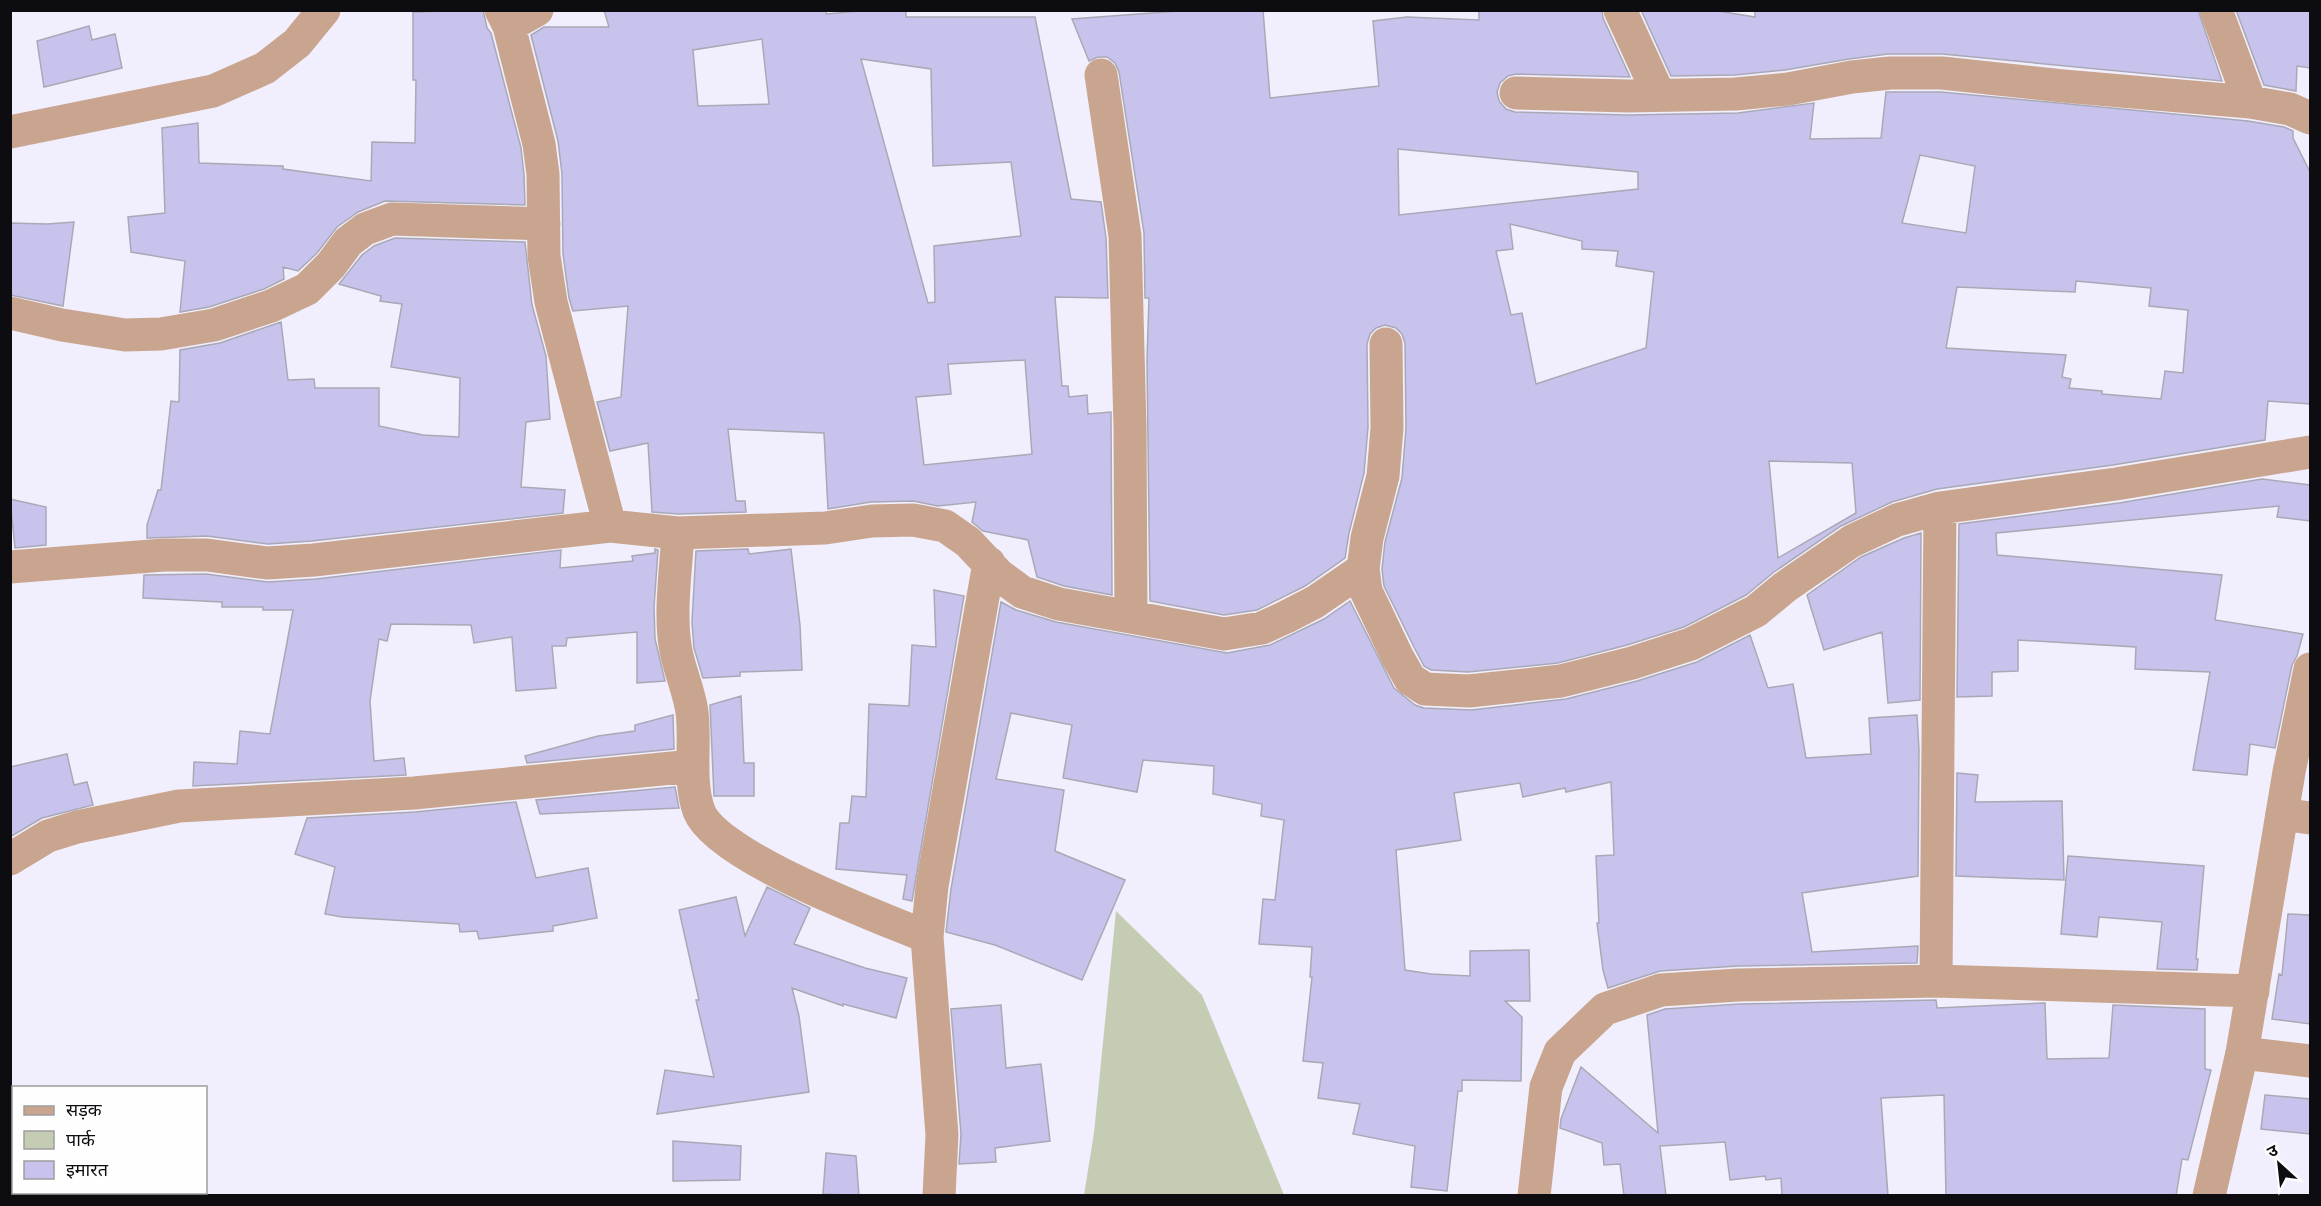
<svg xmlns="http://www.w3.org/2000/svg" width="2321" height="1206" font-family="Georgia,'Noto Sans Devanagari',serif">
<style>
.green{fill:#c4cdb3}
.building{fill:#c8c3ed;stroke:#aaa8b5;stroke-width:1.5;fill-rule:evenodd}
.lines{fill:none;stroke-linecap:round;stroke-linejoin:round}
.minor{stroke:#c9a58f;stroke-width:33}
.tertiary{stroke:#c9a58f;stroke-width:33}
</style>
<rect width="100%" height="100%" fill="#f1effd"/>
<path class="green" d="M1116 911 1202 995 1284 1195H1084L1094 1133Z"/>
<path class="building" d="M483 10 487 28 491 33 521 148 524 175 525 205 385 201 358 212 337 227 317 253 298 271 283 267 284 279 264 289 209 307 180 312 185 261 131 252 128 217 165 213 162 128 198 123 199 163 283 166V169L371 181 372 142 415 143 416 80H413V12Z
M604 10H826V14L872 10H906V17H1035L1071 199 1101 202 1106 238 1108 298 1055 297 1062 386H1068L1069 397 1087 395 1088 414 1111 412 1112 595 1064 586 1037 577 1028 540 983 531 972 522 976 502 938 506 913 501 871 502 828 509 824 433 728 429 736 501H745L746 512 679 514 652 512 648 443 610 451 597 402 621 397 628 306 573 311 569 298 563 254 562 174 558 141 531 35 544 27H609ZM762 39 769 104 698 106 693 50ZM861 59 931 69 933 166 1011 162 1021 236 934 246 935 302 928 303ZM1025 360 1032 454 924 465 916 397 951 394 948 364Z
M1192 10H1263L1270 98 1379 86 1373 21 1407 17 1479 20V10H1602L1603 18 1630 77 1516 74 1508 76 1500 83 1497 92 1499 101 1506 109 1515 112 1628 115 1738 113 1814 103 1810 139 1881 138 1886 92H1941L2248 121 2284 127 2293 131V138L2310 172V404L2268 401 2265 440 2113 465 1937 489 1892 502 1841 526 1774 572 1746 595 1684 627 1627 645 1558 663 1468 672 1431 670 1424 666 1414 647 1384 586 1382 569 1385 542 1402 478 1406 428 1405 343 1402 334 1396 328 1385 325 1376 328 1370 334 1367 344 1368 427 1364 473 1349 533 1345 558 1305 586 1257 610 1224 615 1150 601 1147 360 1149 298H1145L1144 233 1119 72 1115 63 1107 57H1098L1089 61 1072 19ZM1398 149 1638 172V189L1399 215ZM1920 155 1975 166 1966 233 1902 223ZM1510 224 1582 241V249L1618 251 1616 266 1654 272 1646 348 1536 384 1522 313 1511 315 1496 251 1513 249ZM2076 281 2151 288 2149 306 2188 310 2183 373 2165 371 2161 399 2102 394V391L2069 388 2071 379 2062 377 2066 355 1946 348 1957 287 2075 292ZM1769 461 1852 463 1856 513 1778 558Z
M1641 10H1712L1755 17V10H2198L2222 81 1942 54H1888L1849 59 1785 70 1735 75 1671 76Z
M2236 10H2310V68L2297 66 2296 91 2264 85Z
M89 26 92 40 115 34 122 68 44 87 37 41Z
M74 222 63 306 10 295V223L47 224Z
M395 238 525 242 532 305 546 356 550 419 526 422 521 487 565 490 563 513 312 541 268 544 207 536 147 538V525L158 490H161L171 401 179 402 180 350 220 343 281 322 288 380 314 379 315 388H379V426L423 435 459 437 460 378 391 367 402 304 380 301 381 296 339 284 362 255 374 246Z
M2262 479 2310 485V521L2277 517 2279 506 1996 533 1997 555 2222 575 2215 620 2303 634 2297 656 2292 665 2275 748 2250 744 2247 775 2193 770 2210 672 2135 669 2136 647 2018 640V671L1992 672V696L1957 697 1959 524 2119 503Z
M10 499 46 507V545L15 548Z
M1921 533 1920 700 1888 703 1882 632 1824 650 1807 595 1861 557 1904 538Z
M655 549 658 550 654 607 655 639 665 681 637 683V632L567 638 566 646H552L556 688 516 691 512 637 474 643 471 625 391 624 387 641 379 639 370 701 374 761 404 758 406 775 193 786 194 762 237 764 240 731 270 734 293 610H263V607H222V602L143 598 144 575 206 574 268 582 316 579 561 550 560 568 633 561 632 556 655 553Z
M748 549 749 554 791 549 800 625 802 670 740 672V676L703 678 694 648 692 622 696 551Z
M934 590 964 596 912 901 903 899 907 875 836 869 840 823H849L852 796 866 797 869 704 909 706 912 645 936 647Z
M1350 601 1394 688 1415 705 1424 708 1471 710 1566 699 1637 681 1697 662 1750 635 1768 688 1793 684 1806 758 1871 754 1869 718 1917 715 1919 750 1918 876 1802 893 1812 952 1918 946 1917 963 1738 966 1660 971 1608 988 1603 970 1597 923H1599L1596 856 1614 855 1611 782 1566 792 1565 788 1523 797 1520 783 1454 793 1461 840 1396 850 1405 970 1431 974 1470 976V951L1529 950 1530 1001H1505L1522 1017 1521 1081 1462 1080V1091H1458L1447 1191 1411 1187 1415 1146 1353 1134 1360 1104 1318 1098 1323 1063 1303 1061 1312 977H1310L1312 947 1259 944 1263 899 1275 900 1284 820 1261 816 1262 804 1213 794 1214 766 1143 760 1137 792 1063 778 1072 725 1011 713 996 779 1064 790 1055 851 1125 880 1082 980 995 945 946 932 951 889 1001 602 1016 610 1056 622 1227 653 1270 645 1324 619Z
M741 696 744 763H754V796H714L710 705Z
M673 715 674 749 527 763 525 756 598 736 635 731V725Z
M67 754 74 785 87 782 93 805 42 818 10 837V767Z
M1957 773 1978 775 1975 802 2062 801 2064 880 1956 876Z
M675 787 679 808 540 814 536 800Z
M516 802 536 878 588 868 597 918 553 926V931L479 939 477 931 460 932 459 924 342 917 325 914 335 867 295 854 307 818 415 812Z
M2068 856 2204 866 2196 959H2198L2197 970 2157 969 2162 922 2099 917 2097 937 2061 934Z
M767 887 810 908 794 944 865 968 907 978 896 1018 843 1004V1006L792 988 799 1016 809 1092 657 1114 665 1070 714 1077 696 1000H699L679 910 736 897 745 936Z
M2288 914 2310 915V1024L2272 1019 2279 974 2282 975Z
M1936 1000 1937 1008 2045 1003 2047 1059 2109 1058 2113 1005 2205 1009V1069L2211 1070 2188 1160 2182 1159 2176 1196H1946L1944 1095 1881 1098 1888 1196H1782L1781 1178 1766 1180 1765 1176 1730 1180 1725 1142 1660 1146 1666 1196H1624L1620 1164 1604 1165 1602 1143 1560 1128 1561 1119 1581 1067 1658 1133 1647 1015 1665 1009 1739 1004Z
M1001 1005 1006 1068 1041 1064 1050 1141 995 1148 996 1162 959 1164 961 1134 951 1009Z
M2265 1095 2310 1099V1134L2261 1129Z
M673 1141 741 1146 740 1180 673 1181Z
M826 1153 856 1156 859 1196 823 1194Z"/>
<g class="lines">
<path class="minor" d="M501 10 509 26 539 144 543 174 544 256 551 302 610 526
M1620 10 1659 95
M2216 10 2250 102
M509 26 537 10
M1101 75 1125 236 1130 428 1131 617
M1516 93 1628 96 1736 94 1788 89 1852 77 1890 73H1942L2063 86 2250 102 2290 109 2310 118
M10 132 213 91 265 68 297 43 324 10
M10 313 62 325 125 335 161 334 214 325 271 306 307 289 331 265 348 242 365 229 392 219 544 224
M1386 344 1387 428 1383 476 1367 538 1363 569 1366 591 1397 656 1410 679 1425 689 1469 691 1561 681 1632 663 1691 644 1756 611 1785 587 1852 541 1897 520 1940 508 2116 484 2310 452
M678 533C676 569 669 616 676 651 680 672 689 691 692 712 696 745 688 780 699 811 716 857 880 917 927 937
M10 567 164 555H207L267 563 314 560 610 526 678 533 825 528 872 521 913 520 945 526 968 542 999 575 1022 592 1059 604 1224 634 1262 628 1286 617 1315 602 1363 569
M2282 814 2310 818
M10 859 48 836 77 827 179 806 414 793 693 766
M1936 981 1940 508
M2242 1053 2310 1061
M939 1196 942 1135 927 937 932 886 989 563
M1534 1196 1546 1087 1560 1052 1605 1009 1661 990 1738 985 1936 981 2253 991"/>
<path class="tertiary" d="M2209 1196 2242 1053 2289 772 2310 669"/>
</g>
<rect width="2321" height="1206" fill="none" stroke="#0d0c11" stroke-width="24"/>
<rect x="12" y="1086" width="195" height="108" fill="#fefefe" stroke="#9e9d9f" stroke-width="1.5"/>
<rect x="24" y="1106" width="30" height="9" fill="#c9a58f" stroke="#9e9d9f" stroke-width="1.5"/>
<text x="66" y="1116" font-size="18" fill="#0d0c11">सड़क</text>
<rect x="24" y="1131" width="30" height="18" fill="#c4cdb3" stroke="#9e9d9f" stroke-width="1.5"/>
<text x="66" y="1146" font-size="18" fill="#0d0c11">पार्क</text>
<rect x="24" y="1161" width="30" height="18" fill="#c8c3ed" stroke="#9e9d9f" stroke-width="1.5"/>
<text x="66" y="1176" font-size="18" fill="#0d0c11">इमारत</text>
<g transform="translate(2279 1164) rotate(333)" stroke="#fefefe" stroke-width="4.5" paint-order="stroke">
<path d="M0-4.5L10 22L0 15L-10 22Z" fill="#0d0c11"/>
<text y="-9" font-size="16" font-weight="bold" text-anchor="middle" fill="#0d0c11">उ</text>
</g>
</svg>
